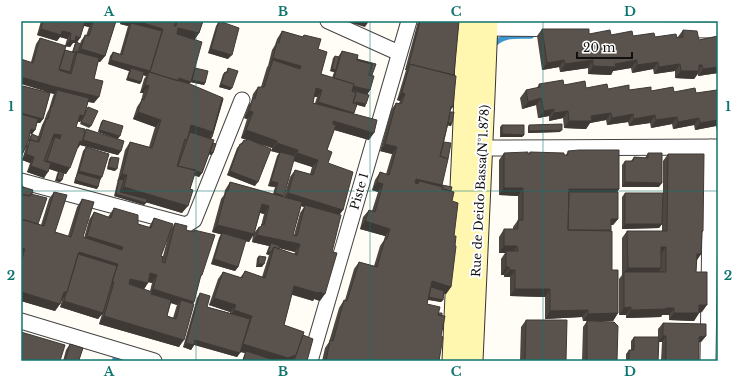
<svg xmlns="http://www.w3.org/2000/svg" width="739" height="382" font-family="'Libre Baskerville',serif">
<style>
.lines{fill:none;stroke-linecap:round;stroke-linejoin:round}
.stream{stroke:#3f96cf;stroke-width:5.5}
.minor-casing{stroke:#444;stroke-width:17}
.secondary-casing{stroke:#333;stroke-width:23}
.minor{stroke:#fff;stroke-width:15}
.secondary{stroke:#fff6b0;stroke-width:21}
.wall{fill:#4d4742;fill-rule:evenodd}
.shaded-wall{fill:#3f3936}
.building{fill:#5a524d;stroke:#3f3936}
.grid{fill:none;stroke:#0f766e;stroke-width:1;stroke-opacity:0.55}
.labels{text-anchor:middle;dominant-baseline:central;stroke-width:4;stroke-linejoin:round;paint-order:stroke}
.street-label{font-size:12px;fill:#111;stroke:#fff}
.neatline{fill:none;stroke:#0f766e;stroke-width:1.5}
.grid-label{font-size:13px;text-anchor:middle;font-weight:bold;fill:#0f766e}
</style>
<rect width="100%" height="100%" fill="#fffdf5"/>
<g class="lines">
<path class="stream" d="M493 46C501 34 517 36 531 36
M115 359 122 361"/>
<g class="minor-casing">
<path id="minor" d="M328 21 399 53
M486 28 718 30
M481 148 718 147
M21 181 186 225 194 220 242 100
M21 321 154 361
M310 361 409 21
M708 361 711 147"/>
</g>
<g class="secondary-casing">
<path id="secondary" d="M453 361 464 122 467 21
M472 361 484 96 487 21"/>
</g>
<use href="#minor" class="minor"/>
<use href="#secondary" class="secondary"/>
</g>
<path class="wall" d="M41 21H116L105 56 100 62 98 61 94 79V103L88 102 85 113 88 107 91 126 89 128 80 124 82 118 80 122 77 121 76 127 121 151 118 155 80 145 78 148H77L66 174 63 173 62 180 60 182 55 181 57 174 58 172 49 169 44 178 27 172 30 163 22 160 26 147 21 157V88L23 86 46 92 31 62 36 44 40 38 65 50 72 52 75 43H73L70 47 65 46 67 39 60 37 57 41 37 35ZM84 26 89 27 86 36 85 35 81 41 80 44 77 42 80 38ZM50 93 54 94 53 96 49 109 47 113 44 121 42 125 38 137 32 134 30 136 28 142H29L27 145 30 134H32L35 130 37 123H40L43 119Z
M121 21H203L199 33 195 39 194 69 205 83 204 85 190 82 189 84 211 139 213 143 212 155 209 154 202 173 199 177 194 175 182 213 146 202 144 205 114 196 125 150 130 142 149 147 155 127 133 119 137 107 141 101 143 93H140L144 79 146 76 143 75 141 82 140 84 126 80 129 71 108 64 110 56 113 52 120 54 128 26 120 24Z
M219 21 228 59 208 53 216 26Z
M418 21H459L454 75 453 107 450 111 452 123 451 126 448 125 444 142 442 185 451 191 454 236 451 287 446 294H444L443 300 441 302 428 300 427 304 439 313 441 336 439 361H322L325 348 329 342 339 308 344 300H345L354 269 359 262 374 266 380 246 384 240 385 236 360 229 363 217 369 210 372 211 378 192 372 190 375 180 380 172 386 174 392 154 380 151 391 110 396 103H399L400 101 397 100 406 70H405Z
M542 29 589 34 677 38 683 30 699 40 718 36V73L698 76V74L694 79 675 78V71L654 74 653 69 632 73 631 68 613 71 611 75 588 74V68L560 72 559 67 542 70 537 36Z
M282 31 302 37 304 35 318 49 321 74 332 78 334 72 330 71 333 58 335 56 338 57 342 51 357 59 372 75 370 90 367 94 365 107 357 105 353 114 369 140 334 130 327 150 328 163 343 210 339 215 320 301 314 299 313 301 292 294 284 325 303 335 307 361H292V360V361H242L245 353 240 352 237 357 194 345 191 350 183 347 197 298 200 293 207 307 230 313V312L209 305 218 279 223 272 240 278 245 271 262 277 269 255 266 254 269 246 252 242 253 235 249 242 245 241 238 267 235 271 211 264 219 238 221 234 212 232 221 199 224 195 225 190 230 182 273 194 275 187 268 186 277 156 279 153 271 151 272 148 258 143 255 186 227 175 237 148 244 140 246 141 247 140 241 138 247 119 244 118 248 106 251 102 253 94 258 87H261L267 67 268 66 272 50 275 45 277 39ZM314 97H317L315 103H313ZM293 161 312 167 310 174 295 170 290 177 284 197H283ZM301 206 304 207 300 213 294 235H293ZM260 213 264 214 261 226 260 227H259L254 233ZM280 248 295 252 294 254 279 249Z
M228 68 232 88 230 90 219 87 223 74 225 72H226Z
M539 84 564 85 586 88 629 90 718 94V131H717L716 126 695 130 694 125 673 129 672 124 651 128 650 123 629 126 628 122 607 125 606 120 590 123 586 129 564 128 563 118 549 121V116L538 118 536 105 522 109 520 98 526 90 537 88Z
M103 120 118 139 98 132 101 122Z
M502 125 524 135 522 137H500V127Z
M529 125 560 132 528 133V127Z
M86 147 100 179 97 189 74 183 83 151Z
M568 151 619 189 617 192 618 219 613 225H611L612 270 618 313 613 321H583L582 317 545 319V297L510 296V277H504V275H501V259L505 253H499V237L504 229H513V227L518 220V196L499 195V160L504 153 528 154 530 152 566 155Z
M648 153 659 187H622V165L625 161H631L634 157 645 158Z
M668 154 703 231 702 233 701 254 697 260 696 272 702 312 699 313 694 321 669 320V315H662L661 317 626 318V315H619V279L622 275V238L627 231H662V224L659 228 622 229V197L625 193H663V161Z
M111 157 115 171 107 169 109 159Z
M21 185 32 194 38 224 41 225 49 199 54 192 55 232 68 236 77 207 82 199 83 237 84 238 89 220 94 212 108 217 114 208 138 224 149 227 154 218 171 229 175 223 186 230 193 232 194 230 202 275 200 278 194 302 193 304 179 347 99 324 102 314 98 319 60 307 62 300 60 304 55 311 21 301ZM169 233 163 256H161ZM148 282 152 283 150 291 144 289ZM171 303 177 305 176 308 173 318 167 316Z
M259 256 262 267H256L257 258Z
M526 320 566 361H520L521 327Z
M587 321 617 361H582L583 327Z
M663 323 706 336 701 342H699V361H661L662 342H659L658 361H626V354L629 350H631V341L634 337H658V329Z
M70 344 79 360 83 361H63L66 350Z"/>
<path class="shaded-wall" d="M84 21H93L89 27 81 25Z
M122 21H136L163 29 159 35 131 23 128 26 120 24Z
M345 21H369L365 27Z
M178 28 199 33 195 39 174 34Z
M41 29 62 31 71 33 67 39 60 37 57 41 37 35Z
M76 36 80 38 76 44V42L75 43H73L70 47 65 46 70 40Z
M81 49 105 56 100 62 76 55Z
M211 49 232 55 228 59 208 53Z
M273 58 301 66 296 74 273 60 268 66Z
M111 60 150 71 146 76 130 71 131 68 129 71 108 64Z
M564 60 559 67 542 70 547 63Z
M593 60 588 68 560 72 565 64Z
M637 60 631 68 613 71 611 75 588 74 593 66 615 64Z
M658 62 653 69 632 73 637 65Z
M409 64H410L406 70H405Z
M680 64 675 71 654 74 659 67Z
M699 65H702L698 71H699L694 79 675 78 681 71Z
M718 67V73L698 76 703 69Z
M58 69 70 72 68 74 56 71Z
M332 69 336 70 334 72 330 71Z
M21 77 99 97 94 103 56 94 57 90 54 94 21 84Z
M128 78 141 82 140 84 126 80Z
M179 78 191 82 186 88 176 84Z
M192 80 205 83 204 85 190 82Z
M334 80 370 90 367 95 330 85Z
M221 84 232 88 230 90 219 87Z
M145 85 149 86 143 93H140Z
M316 88 322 90 317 97 311 96Z
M402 92 405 94 400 101 397 100Z
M541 98 536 105 522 109 528 102Z
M318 102 354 113 349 120 313 110Z
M356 102 366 104 365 107 355 104Z
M554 109 549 116 538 118 544 111Z
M249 111 253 112 247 119 244 118Z
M568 111 563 118 549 121 554 113Z
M138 112 161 120 155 127 133 119Z
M21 113 43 119 40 123 21 118Z
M611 113 606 120 590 123 586 129 564 128 569 121Z
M633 114 628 122 607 125 612 118Z
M80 115 84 116 80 122 76 121Z
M655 115 650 123 629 126 634 119Z
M677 117 672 124 651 128 656 120Z
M699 118 694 125 673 129 678 122Z
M718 120V123L716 126 695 130 700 123Z
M333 121 374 133 369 140 328 128Z
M446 123H452L451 126 444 125Z
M191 125 213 132 212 137 211 140 189 133Z
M31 129 35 130 32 134 28 133Z
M99 130 120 136 118 139 98 132Z
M246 130 277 141 272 148 241 138Z
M562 130 560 132 528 133 529 131Z
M54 134 61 135 57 141 55 137 53 140H50Z
M502 134 524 135 522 137H500Z
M82 140 121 151 118 155 80 145 78 148 75 147 80 141Z
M277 143 298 150 293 157 271 151Z
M385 144 397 147 392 154 380 151Z
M209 151 213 153 212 155 207 154Z
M297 153 318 160 312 167 292 160Z
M26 154 34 157 30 163 22 160Z
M47 161 70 168 66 174 43 167Z
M31 166 48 172 44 178 27 172Z
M108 167 117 169 115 171 107 169Z
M190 169 202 173 199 177 188 173Z
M79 171 102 177 99 182 78 173 76 175Z
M230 171 258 182 255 186 227 175Z
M122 174 127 175 122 182 119 179 118 181H117Z
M57 179 62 180 60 182 55 181Z
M416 179 442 185 437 192 418 184 419 181 415 187Z
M75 180 98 187 97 189 74 183Z
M271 181 278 183 275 187 268 186Z
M377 182 383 184 378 192 372 190Z
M625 182 662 183 659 187H622Z
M124 187 188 206 182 213 118 194Z
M504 188H523L518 196 499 195Z
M569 189H619L614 197 568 196Z
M275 193 284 196 281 200 272 198Z
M288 193 343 210 337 218 305 205 304 207 283 200Z
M116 194 146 203 144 205 114 196Z
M262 204 269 206 264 214 257 212Z
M611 219H618L613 225H607Z
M365 221 390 229 385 236 360 229Z
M625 224H662L659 228 622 229Z
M217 225 254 234 249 242 212 232Z
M257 235 300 244 295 252 270 246 271 243 269 246 252 242Z
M87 236 123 247 118 255 82 244Z
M504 246H517L512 253 506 251 505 253H499Z
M661 247H666L661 254Z
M21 248 25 249 21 255Z
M79 252 118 264 112 272 78 254Z
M268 252H271L269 255 266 254Z
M697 254H701L696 261Z
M214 259 238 267 235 271 211 264Z
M258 264H264L262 267H256Z
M506 267H509L504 275H501Z
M628 268H661L656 276 624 273Z
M510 270H515L510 277H504Z
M150 273 157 275 152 283 145 281Z
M130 279 148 283 143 291 125 286Z
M112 281 114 282 109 289Z
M432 281 451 287 446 294 428 289Z
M294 286 319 292 325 294 320 301 314 299 313 301 289 294Z
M153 289 194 302 189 309 181 300 177 305 149 296Z
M515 289H550L545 297 510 296Z
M21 292 60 304 55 311 21 301Z
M64 292H67L62 300Z
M427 297 443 300 441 302 425 299Z
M214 298 236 305 230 312 209 305Z
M64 301 103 313 98 319 60 307Z
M699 305H707L702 312 694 313Z
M631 307 626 315H619L624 308Z
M666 308H674L669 315H662L661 317 626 318 631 310Z
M234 310 252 316 247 323 229 318Z
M588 310 582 317 545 319 550 311Z
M618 313 613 321H583L588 314Z
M674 313H699L694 321 669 320Z
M104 316 184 340 179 347 99 324Z
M663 336H666L662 342H658Z
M706 336 701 342 695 343 699 337Z
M195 340 240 353 237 357 192 344Z
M186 343 194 345 191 350 183 347Z
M243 344 296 355 292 361H269L246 351 245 353 238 351Z"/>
<path class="building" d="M43 21H85L80 38 76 36 75 41 70 40 71 33 62 31 61 35 41 29Z
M93 21H116L105 56 81 49 85 35 89 36Z
M136 21H176L174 26H176L177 21H203L199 33 178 28 177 34 202 42 191 82 179 78 178 81 150 72 163 29Z
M219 21 239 28 232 55 211 49Z
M420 21H459L454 75 409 64Z
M131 23 162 31 150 71 111 60 113 52 122 55Z
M542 29H589V34L610 30 611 35 632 31 633 36 654 33 655 37 676 34 677 38 683 37V30L697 31 699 40 718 36V67L703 69 702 65H699V71H681L680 64 659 67 658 62 637 65V60L615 64 616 67 593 66V60L565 64 564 60 547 63Z
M282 31 303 37 304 35 321 39 318 49 327 52 321 74 354 84 352 91 356 93 353 103 357 104 354 113 318 102 322 90 316 88 313 103 377 120 374 133 333 121V124L336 125 327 150 332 152 328 163 353 172 343 210 288 193 295 170 313 175 318 160 297 153 298 150 277 143V141L246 130 253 112 249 111 253 98 255 99 258 87H264L273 60 300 69 301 66 273 58 277 42 279 43Z
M40 38 66 46 59 70 71 74 77 52 99 58 94 79 103 81 99 97 56 87 21 77V59L33 63Z
M76 42 81 44 78 52H73Z
M65 50 76 53 74 56 70 72 59 69Z
M342 51 358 55 357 60 372 64 369 75 374 76 370 90 353 86 354 84 334 78Z
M335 56 339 57 336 70 332 69Z
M357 59 376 64 372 75H369L372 64 357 60Z
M410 64 456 76 453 107 451 106 449 118 440 156 448 159 442 185 416 179 415 183 418 184 419 181 443 187 442 189 454 192 452 201 458 203 454 236H456L455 246H456L451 287 432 281 427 304 440 307 438 315 445 316 441 336 443 337 439 361H326L330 340 333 341 344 300 347 301 359 262 377 267 385 239H387L390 229 365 221 369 210 375 212 383 184 377 182 380 172 389 175 397 147 385 144 396 103 401 104 405 94 402 92Z
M131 68 144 72 141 82 128 78Z
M195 68 208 71 205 83 192 80Z
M228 68 238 71 232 88 221 84 225 72 227 73Z
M149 72 190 84 223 98 213 132 191 125 187 140 185 139 177 166 196 170 190 189 193 190 188 206 124 187 127 175 122 174 130 142 152 148 161 120 138 112 142 99 144 100 149 86 145 85Z
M563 80 564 85 585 81 586 88 607 84 608 89 629 85V90L651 87V91L673 87 674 92 695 88 696 93 717 90V94H718V120L700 123 699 118 678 122 677 117 656 120 655 115 634 119 633 114 612 118 611 113 591 116 592 121H569L568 111 554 113V109L544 111 541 98 528 102 526 90 540 87 539 84Z
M23 86 50 93 43 119 21 113V92Z
M57 90 89 98 84 116 80 115 76 127 85 129 84 132H85L82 142 80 141 70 168 47 161 55 137 60 139 61 135 54 134 44 161 51 163 48 172 31 166 34 157 26 154 30 140 39 142 46 119H48L51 107H52Z
M352 90 369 95 366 104 356 102 355 104 353 103 356 93 352 91Z
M222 99H223L212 137H209L213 132Z
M88 107 98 111 91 126 81 122Z
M450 112H454L452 123H448Z
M21 114 38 119 35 130 31 129 28 142 21 157Z
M103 120 123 126 120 136 99 130Z
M562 124V130L529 131V125Z
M502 125H524V135L502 134Z
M86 129 124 141 121 151 83 140Z
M190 132 214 140 202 173 190 169 178 166Z
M32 134 39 137 37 142 30 139Z
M248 139 271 149 258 182 230 171 240 144H242L244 140 246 141Z
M444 142 451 143 448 159 440 156Z
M213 143 216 144 213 153 210 151Z
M86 147 109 154 102 177 79 171Z
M579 150H619V189H569L568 230 612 231V270H618V313L588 314V310L550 311V289H515V270H510L509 267H506V251H518L517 246H504V229H518V220H523V188H504V153L528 152V154H530V152L564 153V155H568V151Z
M280 152 295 156 284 196 275 193 278 183 271 181Z
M648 153H662V183L625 182V161H633L634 157 648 158Z
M668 154H704L703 231H702L701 254H697L696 272H707V305H699V313H674V308H666V309L631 310V307L624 308V272H666V247H661V268H628L627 231H667Z
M111 157 119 158 117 169 108 167Z
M59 171 64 173 62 180 57 179Z
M78 173 100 179 98 187 75 180Z
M119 179 124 180 120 192 147 199 146 203 116 194Z
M230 182 302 202 293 235 297 236 305 205 341 215 332 252 337 253 325 294 319 292 318 293 294 286 284 325 304 332 296 355 288 358 243 344 252 316 234 310 236 305 214 298 223 272 242 278 245 271 265 278 274 247 297 255 300 244 257 235 259 227H261L262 224 264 225 269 206 262 204 254 234 217 225 226 191H228Z
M21 185 23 186 21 192Z
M442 185 452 187 451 191 442 189 443 187 441 186Z
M23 187 33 190 32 194H31L29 196 21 194Z
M54 192 67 195 55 232 71 237 82 199 94 202 83 237 122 250 123 247 87 236 94 212 111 218 114 208 138 215V224L151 228 154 218 173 224 161 256 163 257 162 262 165 263 175 223 187 226 186 230 194 232V230L215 235 202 275H201L194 302 153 289 157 275 150 273 148 283 130 279 129 284 152 292 151 294 171 300 167 316 176 319 181 300 194 304 184 340 104 316 114 282 112 281 118 264 79 252 67 292H64L60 304 21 292V262L25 249 21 248V219L44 226Z
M569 192H618V219H611V230H568Z
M625 193H663L662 224H625Z
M21 194 30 196 31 194 47 198 38 224 21 219Z
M222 233 246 240 238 267 214 259Z
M271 243 280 246 279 249 274 247 271 252H268Z
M78 254 117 266 103 313 64 301 66 294 67 292Z
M259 256 266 257 264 264H258Z
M431 287 444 291 443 300 429 297Z
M200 293 210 296 207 307 250 319 240 353 195 340 194 345 186 343Z
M439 313H442V316L438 315Z
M526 320H567L566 361H525Z
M587 321 614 322 618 326 617 361H587Z
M663 323 706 324V336L699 337V361H666V336H663Z
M21 332 65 345 60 361H21Z
M303 335 313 339 307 361H294Z
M634 337H659L658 361H629V350H634Z
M70 344 83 348 79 360 83 361H65Z
M246 351 271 359V361H243Z"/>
<path class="grid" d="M196 21V361M370 21V361M543 21V361M21 191H718"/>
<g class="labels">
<g class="street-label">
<text transform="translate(359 191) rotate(-74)">Piste 1</text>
<text transform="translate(480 191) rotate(-87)">Rue de Deido Bassa(N°1.878)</text>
</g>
</g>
<rect width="739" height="382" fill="none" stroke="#ffffff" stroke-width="44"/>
<path d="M577 52v6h55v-6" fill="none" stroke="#111111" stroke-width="2"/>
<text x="583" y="52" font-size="12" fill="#111111" stroke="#ffffff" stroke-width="3" paint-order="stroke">20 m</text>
<rect x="22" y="22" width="695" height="338" class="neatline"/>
<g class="grid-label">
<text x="109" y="16">A</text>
<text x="283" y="16">B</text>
<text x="456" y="16">C</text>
<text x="630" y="16">D</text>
<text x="11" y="111">1</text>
<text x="728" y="111">1</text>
<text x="11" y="280">2</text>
<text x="728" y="280">2</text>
<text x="109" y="376">A</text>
<text x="283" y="376">B</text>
<text x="456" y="376">C</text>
<text x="630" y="376">D</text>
</g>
</svg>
